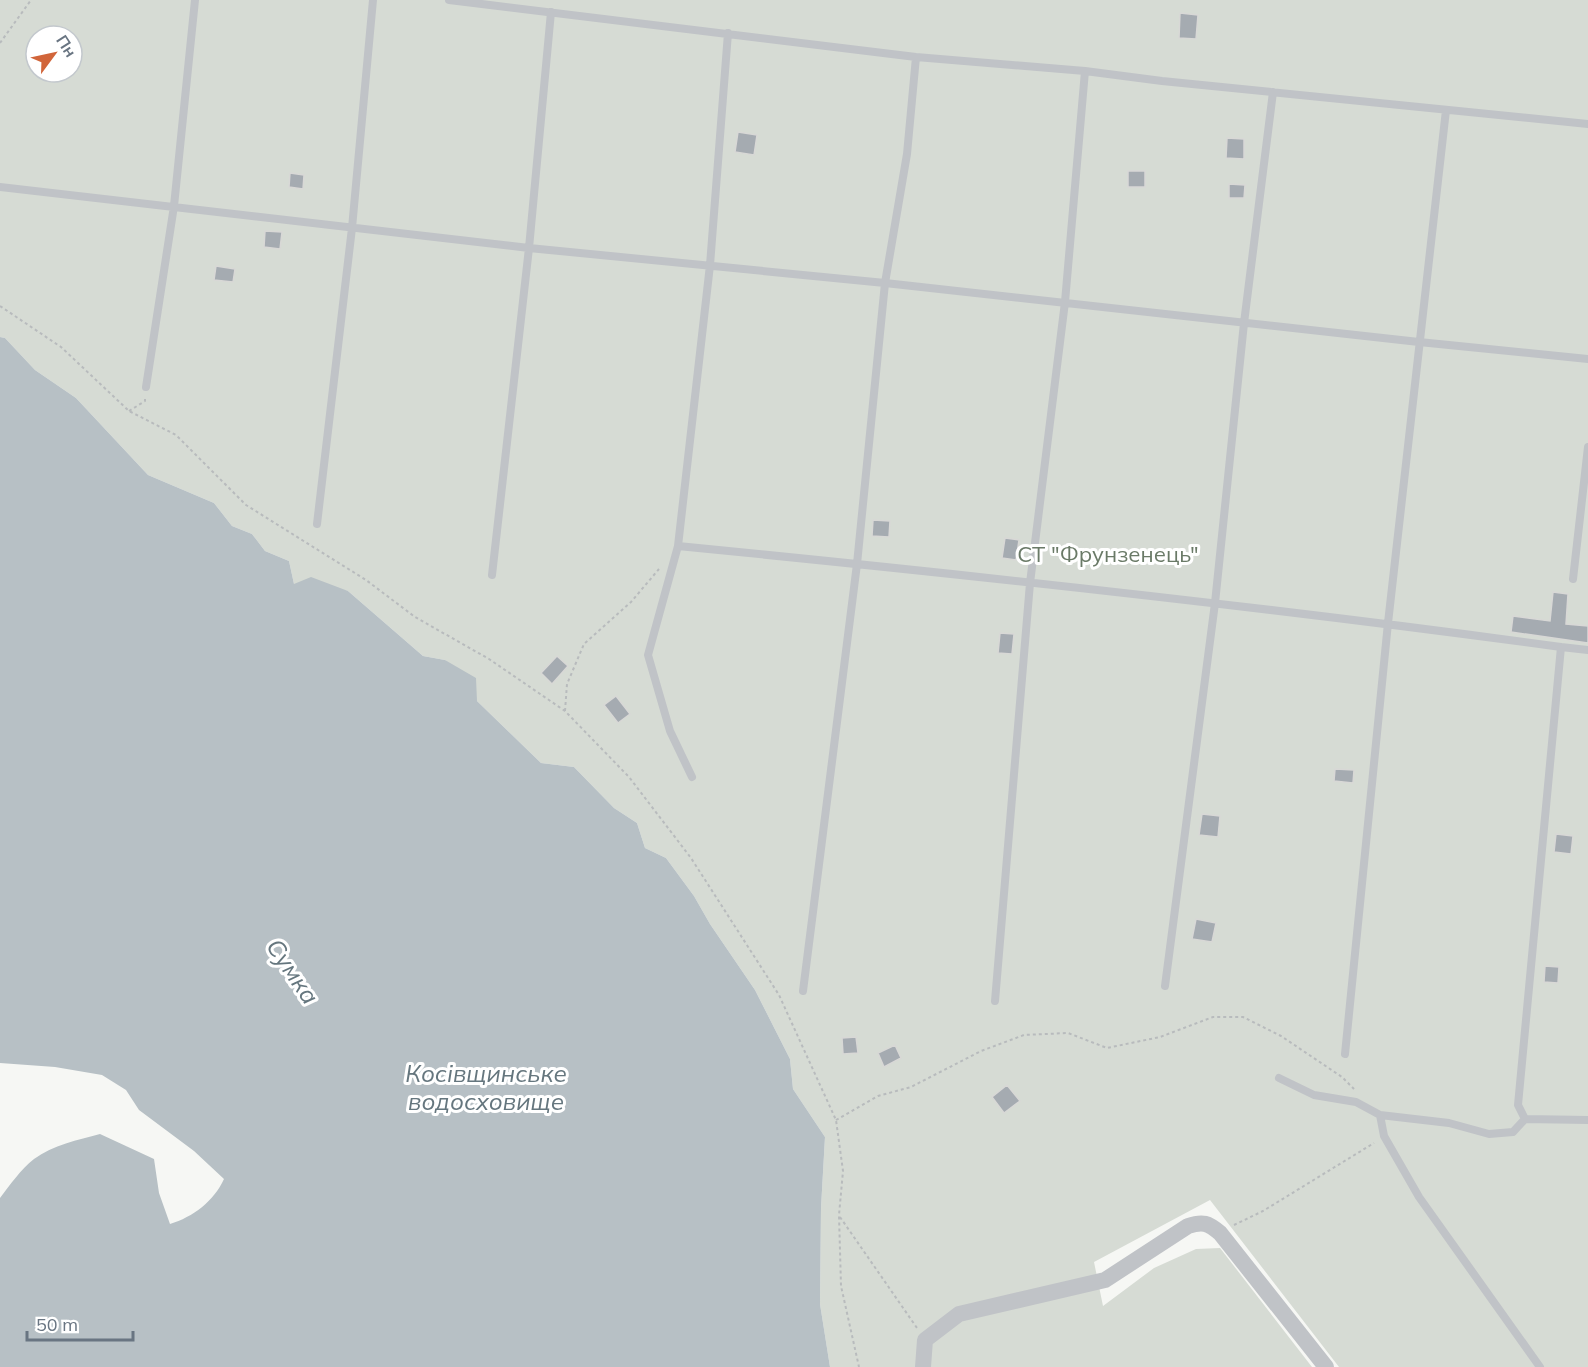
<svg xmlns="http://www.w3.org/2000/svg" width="1588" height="1367" font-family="Mulish,sans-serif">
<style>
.green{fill:#d6dbd4;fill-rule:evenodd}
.water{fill:#b7c0c5}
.building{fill:#a5abb1;stroke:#d8d8d6;stroke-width:1.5}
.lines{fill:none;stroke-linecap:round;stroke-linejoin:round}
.path{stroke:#b8bbbd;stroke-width:2;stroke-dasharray:3 3;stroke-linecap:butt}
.lane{stroke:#c0c3c7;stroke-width:8}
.street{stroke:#c0c3c7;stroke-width:16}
.labels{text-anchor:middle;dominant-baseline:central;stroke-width:6;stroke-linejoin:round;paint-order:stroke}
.park-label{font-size:22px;fill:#6a7a67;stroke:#fff}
.water-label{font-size:24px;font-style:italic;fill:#65767e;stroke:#fff}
</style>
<rect width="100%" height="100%" fill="#f6f7f4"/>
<path class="green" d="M0 0H1588V1367H1339L1210 1200 1094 1262 1103 1306 1154 1268 1196 1249 1220 1248 1312 1367H830L820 1304 821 1208 825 1137 793 1089 790 1059 755 990 710 924 694 896 666 858 645 848 637 823 614 808 574 767 541 763 477 701 445 660 423 656 348 591 294 584 289 561 265 551 252 534 232 526 214 503 148 475 76 398 35 370 5 338 0 337ZM36 36H72V72H36Z"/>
<path class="water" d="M0 337 5 338 35 370 76 398 148 475 214 503 232 526 252 534 265 551 289 561 294 584 311 577 348 591 423 656 445 660 476 678 477 701 541 763 574 767 614 808 637 823 645 848 666 858 694 896 710 924 755 990 790 1059 793 1089 825 1137 821 1208 820 1304 830 1367H0V1198C10 1185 21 1169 34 1159 53 1145 78 1140 100 1134L154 1159 159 1193 170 1224C193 1217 214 1201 224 1179L194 1151 139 1110 126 1090 102 1075 55 1067 0 1063Z"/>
<path class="building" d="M1180 13 1198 15 1196 39 1179 38Z
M738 132 757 135 754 155 735 152Z
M1227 138 1244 139V159L1226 158Z
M1128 171H1145V187H1128Z
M290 173 304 175 303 189 289 187Z
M1229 184 1245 185 1244 198H1229Z
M265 231 282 232 280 249 264 247Z
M216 266 235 269 233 282 214 280Z
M873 520 890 521 889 537 872 536Z
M1005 538 1019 540 1016 560 1002 558Z
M1553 592 1568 594 1566 624 1588 626V643L1511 632 1513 616 1550 621Z
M1000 633 1014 634 1012 654 998 653Z
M557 656 568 666 552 684 541 673Z
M616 696 630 714 618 723 604 705Z
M1335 769 1354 770 1353 783 1334 781Z
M1202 814 1220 816 1218 837 1199 835Z
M1556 834 1573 836 1571 854 1554 852Z
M1196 919 1216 923 1212 942 1192 939Z
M1545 966 1559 967 1558 983 1544 982Z
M856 1037 858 1053 843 1054 842 1038Z
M895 1045 901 1058 884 1067 878 1053Z
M1007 1085 1020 1101 1004 1113 992 1097Z"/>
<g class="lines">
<path class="path" d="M0 43 31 0
M0 306 61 347 129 411 176 435 246 505 366 580 415 617 489 659 565 711 629 777 691 858 779 995 836 1120 843 1171 839 1215 841 1286 859 1367
M129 411 145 401V399
M565 711 567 684 584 644 631 602 659 569
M836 1120 878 1096 911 1087 981 1051 1024 1035 1068 1033 1107 1048 1160 1037 1213 1017H1243L1281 1036 1342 1077 1354 1089
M840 1217 917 1328
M1234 1225 1263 1211 1374 1143"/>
<path class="lane" d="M449 0 916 57 1085 71 1162 81 1588 124
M0 187 529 248 885 283 907 154 916 57
M146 387 174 206 195 0
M317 524 352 228 373 0
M678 546C973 575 1268 607 1561 647L1518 1105 1525 1119 1588 1120
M492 575 529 248 551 12
M1573 579 1588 447
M1561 647 1588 650
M692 777 670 731 648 655 678 546 710 265 728 33
M1165 986 1215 603 1244 323 1273 92
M803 991 857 564 885 283 1419 342 1588 359
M995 1001 1030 583 1065 302 1085 71
M1345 1054 1388 623 1446 110
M1279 1078 1314 1095 1356 1102 1380 1115 1384 1136 1419 1197 1540 1367
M1380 1115 1449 1123 1489 1134 1513 1132 1525 1119"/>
<path class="street" d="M923 1367 925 1340 959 1314 1105 1280 1188 1226C1203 1221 1208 1223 1220 1233L1326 1367"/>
</g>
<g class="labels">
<g class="park-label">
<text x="1108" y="554">СТ "Фрунзенець"</text>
</g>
<g class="water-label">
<text transform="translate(293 971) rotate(56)">Сумка</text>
<text x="486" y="1073">Косівщинське<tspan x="486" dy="28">водосховище</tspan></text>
</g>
</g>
<g transform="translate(54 54) rotate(57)"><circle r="28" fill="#ffffff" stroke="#c3c8cd" stroke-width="1.5"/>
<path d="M0-4.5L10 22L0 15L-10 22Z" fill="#d1653a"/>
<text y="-9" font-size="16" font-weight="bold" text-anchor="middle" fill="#697582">Пн</text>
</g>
<path d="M27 1331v9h106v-9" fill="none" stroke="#697582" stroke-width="3"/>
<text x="36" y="1331" font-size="18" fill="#697582" stroke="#ffffff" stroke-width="4.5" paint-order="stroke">50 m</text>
</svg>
